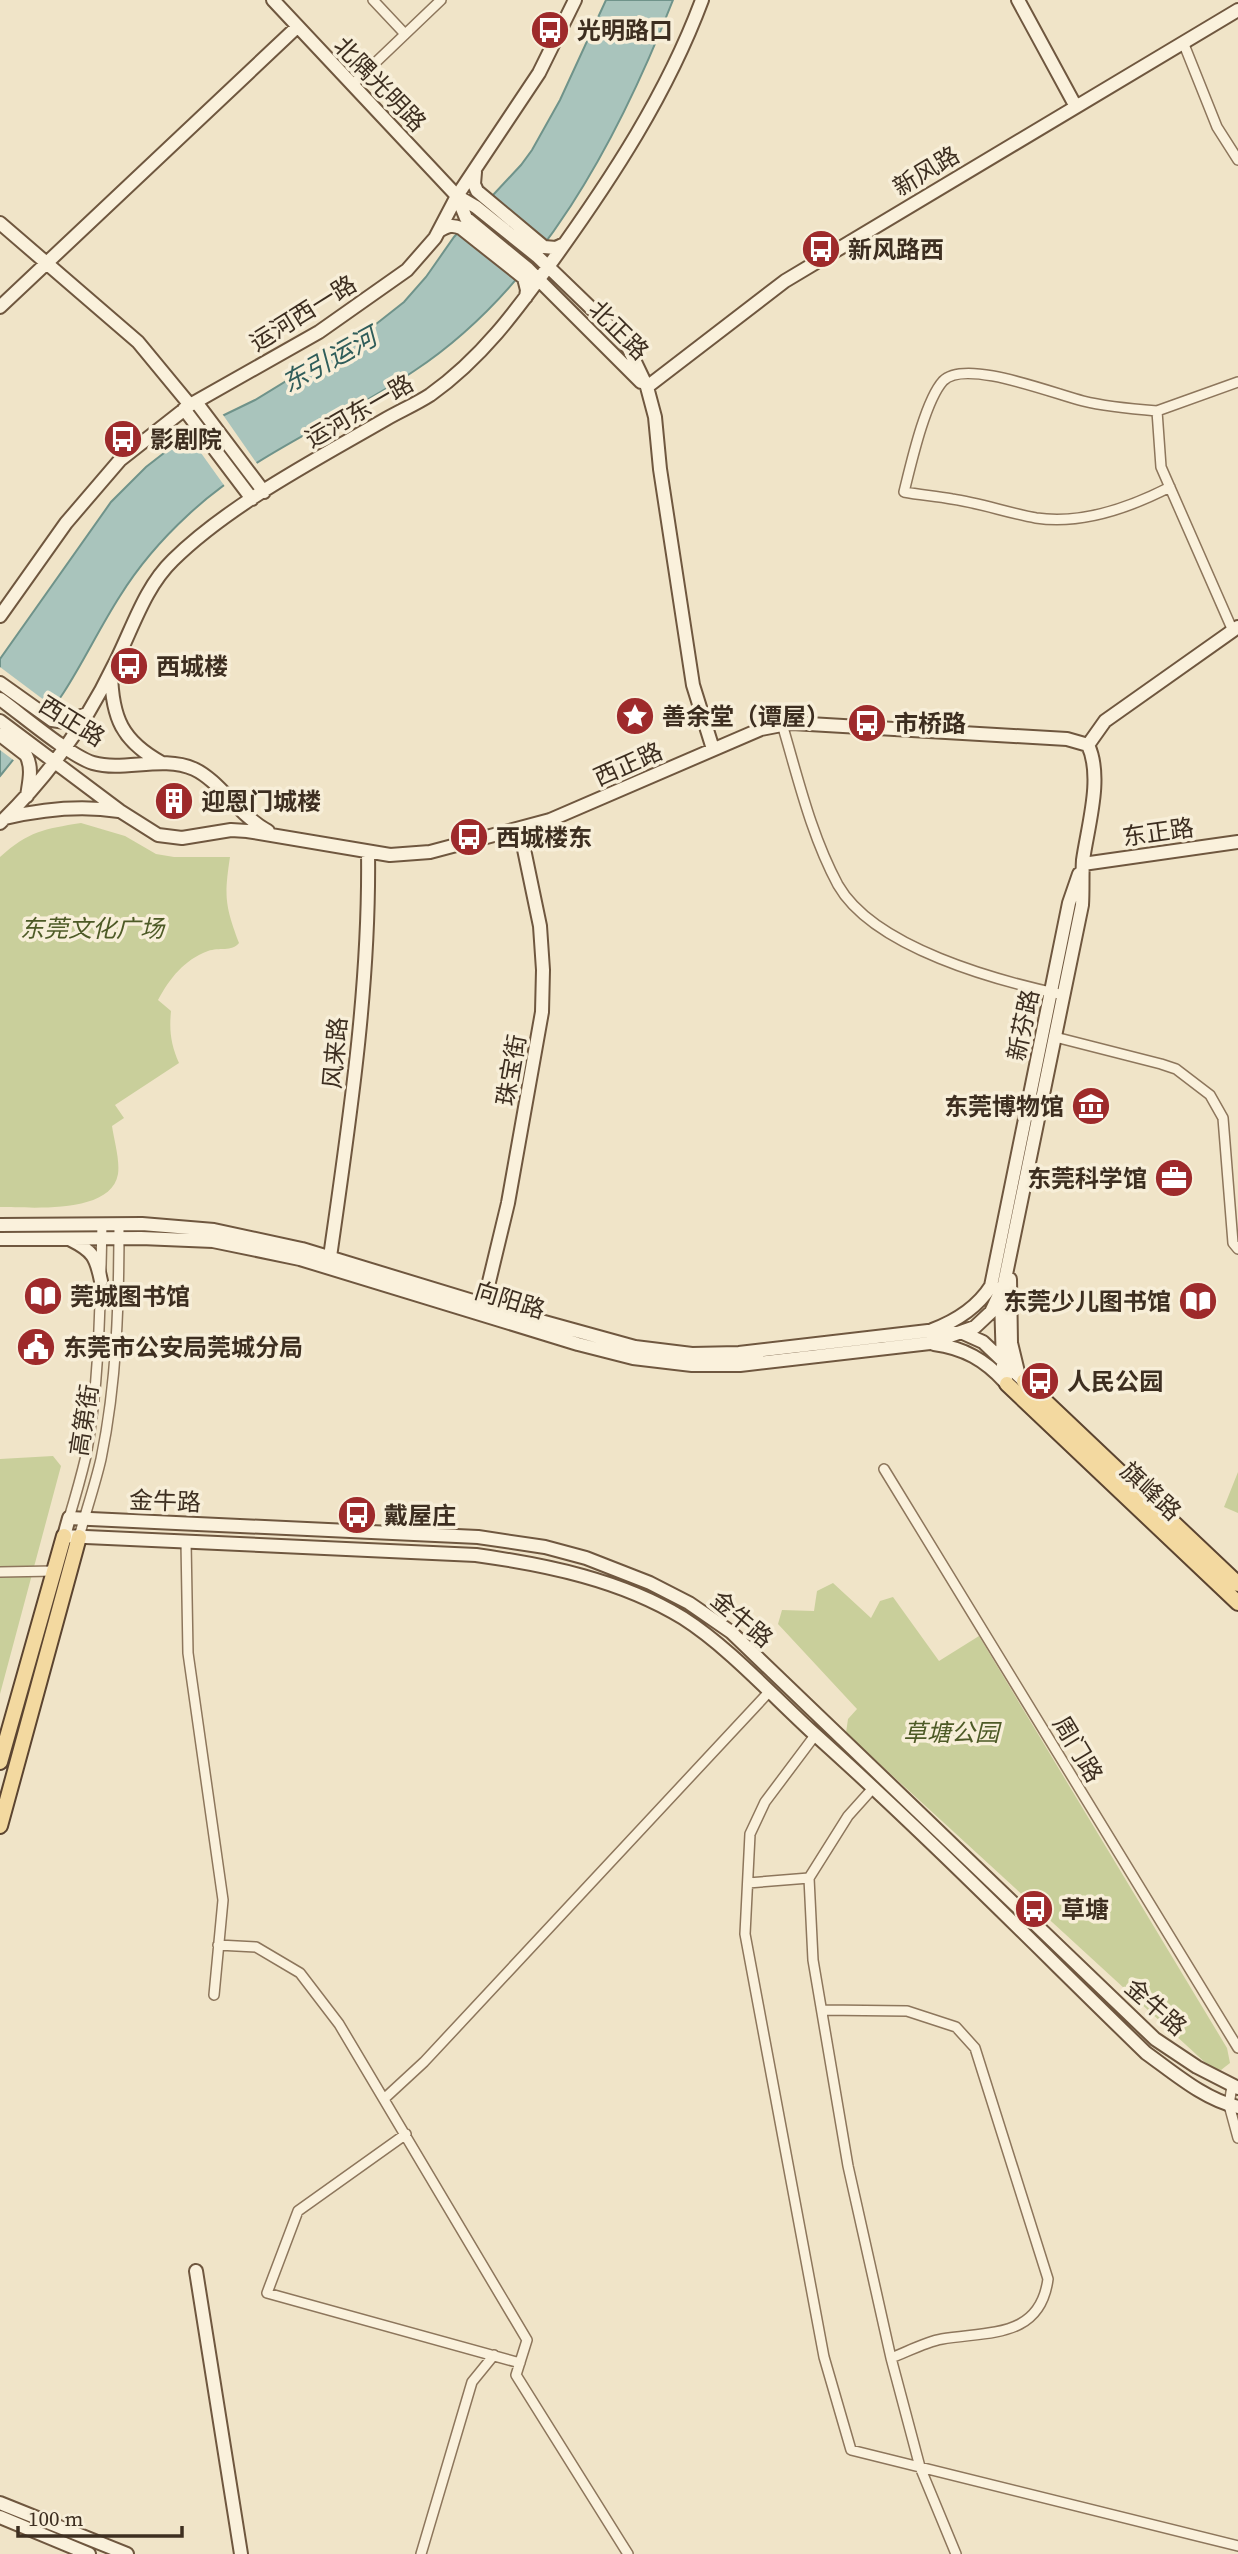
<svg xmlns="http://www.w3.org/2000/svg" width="1238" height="2554" font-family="'Source Serif 4','Noto Sans SC',serif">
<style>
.green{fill:#c9cf9b}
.water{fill:#a9c4bc;stroke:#6f938a;stroke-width:2}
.pier{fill:#f0e4c8}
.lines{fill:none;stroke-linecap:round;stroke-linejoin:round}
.street-casing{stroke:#8d765c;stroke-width:12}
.secondary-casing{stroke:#6f573f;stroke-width:16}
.primary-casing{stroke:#5b4430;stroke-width:18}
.street{stroke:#faf1dc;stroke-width:9}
.secondary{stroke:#faf1dc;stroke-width:12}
.primary{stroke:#f3d9a0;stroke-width:14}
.labels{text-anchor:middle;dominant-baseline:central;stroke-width:7;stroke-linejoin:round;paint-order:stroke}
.poi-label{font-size:24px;font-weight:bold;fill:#3d2e20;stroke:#f7eed8;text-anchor:start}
.street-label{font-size:24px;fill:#3d2e20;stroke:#f7eed8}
.park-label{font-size:24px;font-style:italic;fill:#4d5a26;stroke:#f7eed8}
.water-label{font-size:26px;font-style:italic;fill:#2f5d5a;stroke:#f7eed8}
</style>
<rect width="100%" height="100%" fill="#f0e4c8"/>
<path class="green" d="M81 823 125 836 156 854 174 857H230C224 897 225 905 239 943 232 952 219 947 208 951 184 960 170 978 158 1000L171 1011C169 1031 171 1045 179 1063L115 1105 124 1118 112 1126C114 1140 120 1160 118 1174 111 1215 30 1207 0 1207V857C29 831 44 829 81 823Z
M53 1456 61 1466 0 1694V1459Z
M1238 1472V1513L1224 1507Z
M833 1583 871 1618 880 1601 893 1597 939 1661 979 1636 1227 2048 1230 2063 1221 2070 1210 2067 846 1733 848 1719 857 1709 778 1624 782 1610 814 1611 817 1591Z"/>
<path class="water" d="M606 0H673C619 138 541 287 414 371 340 421 254 453 188 515 162 539 138 567 120 596 100 627 84 661 64 692 45 721 22 749 0 776V659L111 502 146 467 182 439 218 418 255 400 366 332 404 302 426 277 454 237 521 165 532 150 560 100Z"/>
<path class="pier" d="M221 412 258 465 226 488 186 432Z
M0 667 56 709 16 762 0 750Z"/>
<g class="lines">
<g class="street-casing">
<path id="street" d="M373 0 405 34
M1183 42 1217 127 1238 160
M352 85 441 0
M1157 411C1132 409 1107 407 1083 401 1054 394 965 358 943 381 925 401 911 464 904 492 920 495 936 496 952 499 980 503 1008 513 1036 518 1082 525 1129 508 1170 487
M1233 631 1161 467 1157 411 1238 382
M782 724C798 778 811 835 838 885 874 948 998 981 1064 995
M1055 1037 1161 1064 1176 1069 1210 1095 1223 1118 1233 1243 1238 1249
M884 1469 1238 2048
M69 1518C75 1498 81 1477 86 1456 100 1380 100 1301 102 1224
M79 1537C86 1511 95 1485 101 1459 117 1382 119 1302 119 1224
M186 1542 188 1653 223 1900 214 1995
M0 1572 54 1571
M816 1734 765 1802 750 1834 745 1934 824 2357 851 2450 1238 2546
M874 1787 848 1816 809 1878 813 1960 848 2166 891 2358 920 2467 956 2554
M748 1883 809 1878
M218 1945 256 1947 300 1973 339 2024 527 2340 516 2375 628 2554
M822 2010 907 2011 956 2027 975 2048 1048 2279C1040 2339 988 2331 942 2339 925 2342 907 2352 891 2358
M1232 2086 1229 2105 1238 2138
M385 2098 424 2062 769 1692
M406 2134 298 2211 267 2293 520 2363
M421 2554 472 2382 494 2355"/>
</g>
<g class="secondary-casing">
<path id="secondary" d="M273 0 457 196 476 207 537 256 593 310 627 345 647 387 655 417 660 469 693 685 713 749
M1018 0 1075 105
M475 172 474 184 477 191 544 247 556 248 564 244
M457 196 466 218 528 269 641 382
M0 223 138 342 190 405
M439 231C447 226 452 224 461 228L524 278 527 290 526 297
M0 307 297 27
M647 387 785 281 1238 10
M196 402 264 492
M184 409 252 499
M0 616 66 523 120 460 190 405 319 332 407 270 435 238 457 196 539 73 575 0
M111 673C112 718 122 741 162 763
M0 683 52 720 65 722 87 714
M0 699C21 714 70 756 93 763 124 772 162 755 194 769 220 781 239 816 268 831
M0 721 120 811 158 835 182 838 231 830 247 831 390 855 430 852 550 820 761 729 792 723 1067 739 1088 745
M0 735 26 755C33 768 29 782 27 796
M1088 745 1105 721 1238 627
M5 818C43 809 80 805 119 811
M0 823C49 776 87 722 116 661 133 627 145 587 173 560 230 504 317 459 386 419 400 411 416 404 430 395 482 358 516 311 553 260 612 178 667 94 702 0
M1083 864 1238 842
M0 1225 142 1224 214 1230 302 1249 519 1315 635 1347 692 1354 739 1353 928 1331 963 1333 983 1342 1024 1381
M0 1239 141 1238 213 1241 300 1259 578 1344 633 1358 692 1365H740L930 1343 975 1327 991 1312 1004 1284 1082 905C1083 890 1082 875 1083 860 1088 825 1103 777 1088 745
M71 1240C93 1251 96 1257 101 1281
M330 1257C349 1123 370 987 368 852
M1010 1279 1011 1343 1018 1372
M1001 1297 1003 1366 1007 1384
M482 1311 508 1203 542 1012 543 970 540 926 520 830
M932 1330C956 1321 977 1308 991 1286L1069 903 1079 874
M934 1344C964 1348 985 1360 1005 1382
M1238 2088 1197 2067 1155 2039 731 1632 689 1603 650 1583 586 1558 545 1547 478 1537 69 1518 64 1536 476 1555C547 1565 621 1580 683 1618 727 1646 771 1694 810 1730 926 1834 1035 1945 1146 2053 1174 2073 1205 2100 1238 2107
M196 2271 241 2554
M0 2503 127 2554
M0 2517 89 2554"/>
</g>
<g class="primary-casing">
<path id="primary" d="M1024 1381 1238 1584
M1007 1384 1238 1603
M0 1762 64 1536
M0 1826 79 1537"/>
</g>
<use href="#street" class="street"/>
<use href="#secondary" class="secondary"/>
<use href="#primary" class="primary"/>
</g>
<defs>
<g id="bus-disc" transform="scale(2.0125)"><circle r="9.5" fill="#9e2a2b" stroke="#f7eed8"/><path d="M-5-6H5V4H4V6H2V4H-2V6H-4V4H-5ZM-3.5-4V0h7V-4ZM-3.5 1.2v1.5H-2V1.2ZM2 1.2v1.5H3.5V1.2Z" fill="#fff"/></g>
<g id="sight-disc" transform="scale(2.0125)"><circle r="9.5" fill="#9e2a2b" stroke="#f7eed8"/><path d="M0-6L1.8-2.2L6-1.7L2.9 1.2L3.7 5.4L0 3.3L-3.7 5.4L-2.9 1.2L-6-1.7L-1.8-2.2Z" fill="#fff"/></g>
<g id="building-disc" transform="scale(2.0125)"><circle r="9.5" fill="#9e2a2b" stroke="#f7eed8"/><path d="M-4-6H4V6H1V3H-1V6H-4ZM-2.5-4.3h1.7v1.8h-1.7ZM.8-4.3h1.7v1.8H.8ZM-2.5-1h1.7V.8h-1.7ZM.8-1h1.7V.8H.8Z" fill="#fff"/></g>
<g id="museum-disc" transform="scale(2.0125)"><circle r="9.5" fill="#9e2a2b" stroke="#f7eed8"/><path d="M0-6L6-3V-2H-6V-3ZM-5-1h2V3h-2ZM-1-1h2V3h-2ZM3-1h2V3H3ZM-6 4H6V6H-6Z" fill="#fff"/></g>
<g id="office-disc" transform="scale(2.0125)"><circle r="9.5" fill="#9e2a2b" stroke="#f7eed8"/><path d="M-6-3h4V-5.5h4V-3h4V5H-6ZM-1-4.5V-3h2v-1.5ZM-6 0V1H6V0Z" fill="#fff"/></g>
<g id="library-disc" transform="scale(2.0125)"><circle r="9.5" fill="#9e2a2b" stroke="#f7eed8"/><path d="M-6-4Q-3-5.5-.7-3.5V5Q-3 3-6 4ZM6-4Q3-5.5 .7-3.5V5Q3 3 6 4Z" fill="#fff"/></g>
<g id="civic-disc" transform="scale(2.0125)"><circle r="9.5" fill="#9e2a2b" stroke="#f7eed8"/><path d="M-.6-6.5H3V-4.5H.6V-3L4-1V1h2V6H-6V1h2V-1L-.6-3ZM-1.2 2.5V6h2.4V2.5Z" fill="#fff"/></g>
</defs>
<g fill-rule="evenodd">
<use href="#bus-disc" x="550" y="30"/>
<use href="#bus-disc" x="821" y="249"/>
<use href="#bus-disc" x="123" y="439"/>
<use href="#bus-disc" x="129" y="666"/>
<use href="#sight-disc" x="635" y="716"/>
<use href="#bus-disc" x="867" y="723"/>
<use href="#building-disc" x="174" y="801"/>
<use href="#bus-disc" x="469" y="837"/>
<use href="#museum-disc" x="1091" y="1106"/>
<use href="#office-disc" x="1174" y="1178"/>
<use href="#library-disc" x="43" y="1296"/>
<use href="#library-disc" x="1198" y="1301"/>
<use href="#civic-disc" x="36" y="1347"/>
<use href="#bus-disc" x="1040" y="1381"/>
<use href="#bus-disc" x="357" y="1515"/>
<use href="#bus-disc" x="1034" y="1909"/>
</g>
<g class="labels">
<g class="poi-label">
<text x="577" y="30">光明路口</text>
<text x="848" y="249">新风路西</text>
<text x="150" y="439">影剧院</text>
<text x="156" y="666">西城楼</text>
<text x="662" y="716">善余堂（谭屋）</text>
<text x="894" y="723">市桥路</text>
<text x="201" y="801">迎恩门城楼</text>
<text x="496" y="837">西城楼东</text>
<text x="1064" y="1106" text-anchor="end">东莞博物馆</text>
<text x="1147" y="1178" text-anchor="end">东莞科学馆</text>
<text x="70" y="1296">莞城图书馆</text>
<text x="1171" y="1301" text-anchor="end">东莞少儿图书馆</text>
<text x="63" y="1347">东莞市公安局莞城分局</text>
<text x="1067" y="1381">人民公园</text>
<text x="384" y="1515">戴屋庄</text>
<text x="1061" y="1909">草塘</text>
</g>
<g class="street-label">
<text transform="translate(380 84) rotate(46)">北隅光明路</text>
<text transform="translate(926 171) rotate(-31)">新风路</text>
<text transform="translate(303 313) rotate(-32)">运河西一路</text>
<text transform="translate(619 330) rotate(45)">北正路</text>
<text transform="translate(359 411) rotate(-30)">运河东一路</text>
<text transform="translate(72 721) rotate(32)">西正路</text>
<text transform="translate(628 764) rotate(-24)">西正路</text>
<text transform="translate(1158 832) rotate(-8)">东正路</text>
<text transform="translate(1023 1025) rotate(-78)">新芬路</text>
<text transform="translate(335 1053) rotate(-85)">风来路</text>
<text transform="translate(511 1070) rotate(-80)">珠宝街</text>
<text transform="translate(510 1300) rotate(17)">向阳路</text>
<text transform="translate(84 1420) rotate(-81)">高第街</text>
<text transform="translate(1151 1491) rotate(43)">旗峰路</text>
<text transform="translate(165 1501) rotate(2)">金牛路</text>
<text transform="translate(742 1619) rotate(40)">金牛路</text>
<text transform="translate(1078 1749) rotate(59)">周门路</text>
<text transform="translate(1156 2007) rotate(41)">金牛路</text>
</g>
<g class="park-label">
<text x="92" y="928">东莞文化广场</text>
<text x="951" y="1732">草塘公园</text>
</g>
<g class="water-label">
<text transform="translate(329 360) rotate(-29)">东引运河</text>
</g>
</g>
<path d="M18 2526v10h164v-10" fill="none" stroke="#3d2e20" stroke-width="3.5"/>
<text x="28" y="2526" font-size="21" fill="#3d2e20" stroke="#f7eed8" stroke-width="5" paint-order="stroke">100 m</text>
</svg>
